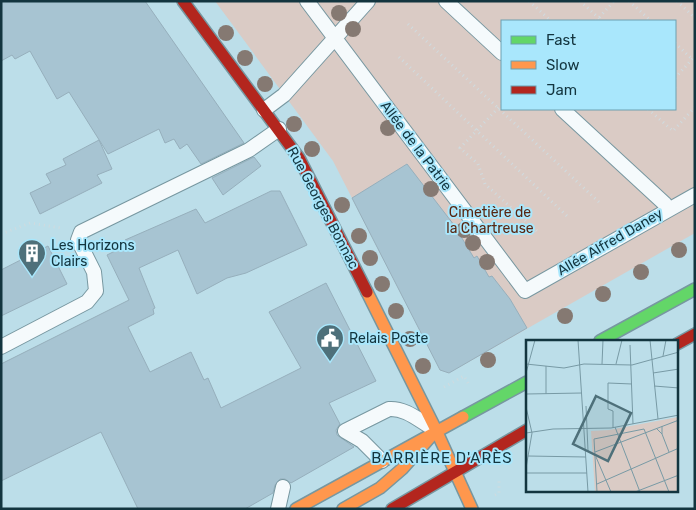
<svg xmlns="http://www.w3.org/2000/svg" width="696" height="510" font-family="Rubik,sans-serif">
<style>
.green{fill:#dacbc5;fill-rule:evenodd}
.building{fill:#a7c4d2;stroke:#96afbc}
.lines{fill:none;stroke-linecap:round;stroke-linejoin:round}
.lane-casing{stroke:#7797a0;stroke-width:16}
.fast-casing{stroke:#7797a0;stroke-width:14}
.slow-casing{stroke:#7797a0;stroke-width:14}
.jam-casing{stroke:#7797a0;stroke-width:14}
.path{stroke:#d0dbdf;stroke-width:3;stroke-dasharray:1 4;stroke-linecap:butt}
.lane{stroke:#f5fafc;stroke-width:14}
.fast{stroke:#63d668;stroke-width:11}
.slow{stroke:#ff974d;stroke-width:11}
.jam{stroke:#b3261e;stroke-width:11}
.tree{fill:#857972}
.labels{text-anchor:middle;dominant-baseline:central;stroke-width:4;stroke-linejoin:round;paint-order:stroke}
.street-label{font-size:14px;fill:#13353f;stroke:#a9e7fc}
.park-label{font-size:14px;fill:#582611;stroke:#a9e7fc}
.poi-label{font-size:14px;fill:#13353f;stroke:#a9e7fc;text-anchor:start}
.neighbourhood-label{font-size:15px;letter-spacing:1px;fill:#13353f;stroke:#a9e7fc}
.inset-road{fill:none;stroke:#789aa5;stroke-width:1}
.view{fill:#4e707a;fill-opacity:0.15;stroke:#4e707a;stroke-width:2.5}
.inset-edge{fill:none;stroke:#13353f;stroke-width:2.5}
</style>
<rect width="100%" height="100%" fill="#bcdee9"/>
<path class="green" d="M215 1H695V233L449 373 440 370 333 161ZM502 21H675V109H502Z"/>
<path class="building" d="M1 1H145L244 143 201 164 187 144 180 149 174 139 165 143 159 129 108 154 69 92 57 99 30 51 15 59 12 55 1 61Z
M99 140 112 169 97 175 102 183 40 214 30 193 51 183 46 174 66 165 63 159Z
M254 157 261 166 223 195 212 178Z
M407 164 454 225 474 258 477 256 489 277 492 276 510 299 527 328 449 373 440 370 352 198Z
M271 191H280L307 245 246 273 227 278 197 294 178 250 139 268 155 308 153 309 154 314 128 327 150 372 191 352 204 380 208 378 221 408 301 368 269 312 326 283 376 381 329 403 340 424 336 430 337 435 354 447 291 483 285 479H280L275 485 273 493 245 509H138L101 432 1 481V364L129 300 107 255 127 245 125 240 196 209 205 223Z
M48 246 67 284 1 316V270Z"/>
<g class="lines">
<g class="lane-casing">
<path id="lane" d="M307 1 525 291 695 195
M446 1 502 53
M562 109 665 204 668 209
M264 110 284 95 368 1
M1 347 87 302 96 291 94 272 78 240 81 232 249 150 279 129
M345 431 389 409C404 408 416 418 429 426
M345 431 362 441 382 461
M278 509 283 487"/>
</g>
<g class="fast-casing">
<path id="fast" d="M600 341 695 289
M463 417 527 382"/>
</g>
<g class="slow-casing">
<path id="slow" d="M367 292 436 430 472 509
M296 509 463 417
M343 509 380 488 402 469 432 435"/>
</g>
<g class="jam-casing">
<path id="jam" d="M183 1 299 158 367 292
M677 344 695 334
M392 509 527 430"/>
</g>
<path class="path" d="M529 1 551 21
M580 1 602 21
M629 1 651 21
M677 1 695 18
M596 21 614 1
M408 24 601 204
M675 43 692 59
M399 57 567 216
M675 78 695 56
M675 88 678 91
M502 104 460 148 478 164 485 184 538 232
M648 109 673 131 695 107
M1 234 30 223 61 228
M444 387 464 376 468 383
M495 495 499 493V478"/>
<use href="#lane" class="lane"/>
<use href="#fast" class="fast"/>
<use href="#slow" class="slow"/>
<use href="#jam" class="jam"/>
</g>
<g class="tree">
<circle cx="339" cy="13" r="8"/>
<circle cx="353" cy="29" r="8"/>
<circle cx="226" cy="33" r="8"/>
<circle cx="245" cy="58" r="8"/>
<circle cx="265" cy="84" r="8"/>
<circle cx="294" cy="124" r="8"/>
<circle cx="388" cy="128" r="8"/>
<circle cx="312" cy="149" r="8"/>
<circle cx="431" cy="189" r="8"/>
<circle cx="342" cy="205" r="8"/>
<circle cx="464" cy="230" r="8"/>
<circle cx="359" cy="236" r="8"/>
<circle cx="473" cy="243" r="8"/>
<circle cx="679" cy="250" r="8"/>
<circle cx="370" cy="258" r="8"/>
<circle cx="487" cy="262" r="8"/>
<circle cx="641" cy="272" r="8"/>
<circle cx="382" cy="284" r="8"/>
<circle cx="603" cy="294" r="8"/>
<circle cx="396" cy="311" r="8"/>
<circle cx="565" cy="316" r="8"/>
<circle cx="410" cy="339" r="8"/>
<circle cx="488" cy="360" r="8"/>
<circle cx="423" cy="366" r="8"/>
</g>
<defs>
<g id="building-pin" transform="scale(1.4375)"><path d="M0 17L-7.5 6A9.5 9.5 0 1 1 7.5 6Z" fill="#4e707a" stroke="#a9e7fc"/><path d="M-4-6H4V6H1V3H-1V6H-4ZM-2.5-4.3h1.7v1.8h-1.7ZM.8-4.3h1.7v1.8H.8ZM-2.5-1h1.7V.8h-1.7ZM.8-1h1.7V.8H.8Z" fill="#fff"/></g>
<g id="civic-pin" transform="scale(1.4375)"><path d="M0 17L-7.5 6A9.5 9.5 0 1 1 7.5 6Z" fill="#4e707a" stroke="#a9e7fc"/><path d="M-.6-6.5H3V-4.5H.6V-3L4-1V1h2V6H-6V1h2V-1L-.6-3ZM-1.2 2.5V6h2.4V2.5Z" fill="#fff"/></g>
</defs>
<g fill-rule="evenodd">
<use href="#building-pin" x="32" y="253"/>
<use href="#civic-pin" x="330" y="338"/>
</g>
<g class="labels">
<g class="street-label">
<text transform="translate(416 146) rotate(53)">Allée de la Patrie</text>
<text transform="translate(323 208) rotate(62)">Rue Georges Bonnac</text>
<text transform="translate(610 242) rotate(-30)">Allée Alfred Daney</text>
</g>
<g class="park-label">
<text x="490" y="212">Cimetière de<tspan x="490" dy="16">la Chartreuse</tspan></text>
</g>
<g class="poi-label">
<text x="51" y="245">Les Horizons<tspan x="51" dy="16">Clairs</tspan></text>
<text x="349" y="338">Relais Poste</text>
</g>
<g class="neighbourhood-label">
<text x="442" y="458">BARRIÈRE D'ARÈS</text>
</g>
</g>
<g transform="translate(526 340)">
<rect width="152" height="152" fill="#bcdee9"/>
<path d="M152 77V152H69L65 91 83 90Z" fill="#dacbc5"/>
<path class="inset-road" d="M52 0 62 152M124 0 132 79M104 5 107 84M137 16 140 0M0 24 38 28 58 24 106 25 153 12M76 24 77 0M90 24 96 0M20 26V54M0 33 9 0M127 33 153 29M128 46 153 48M0 54 56 53M60 66 62 111M0 67 6 93 0 128M89 87 114 152M87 88V71L82 69V43L106 44M130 88 136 94V86M0 93 27 89 85 88 153 75M136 94 143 112M69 112 153 80M2 116 60 117M70 117 85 152M0 133H61M71 144 153 108M71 152 68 99 118 89 143 152M109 152 153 135"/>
<path class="view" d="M70 56 105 73 82 121 47 104Z"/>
<rect width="152" height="152" class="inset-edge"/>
</g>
<rect width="696" height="510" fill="none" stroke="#13353f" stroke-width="5"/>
<rect x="501" y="20" width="175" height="90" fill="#a9e7fc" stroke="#6da0b0"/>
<rect x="511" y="36" width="25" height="8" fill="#63d668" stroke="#6da0b0"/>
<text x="546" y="45" font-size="15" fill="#13353f">Fast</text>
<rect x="511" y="61" width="25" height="8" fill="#ff974d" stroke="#6da0b0"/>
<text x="546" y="70" font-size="15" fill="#13353f">Slow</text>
<rect x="511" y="86" width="25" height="8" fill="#b3261e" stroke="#6da0b0"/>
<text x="546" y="95" font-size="15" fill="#13353f">Jam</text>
</svg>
